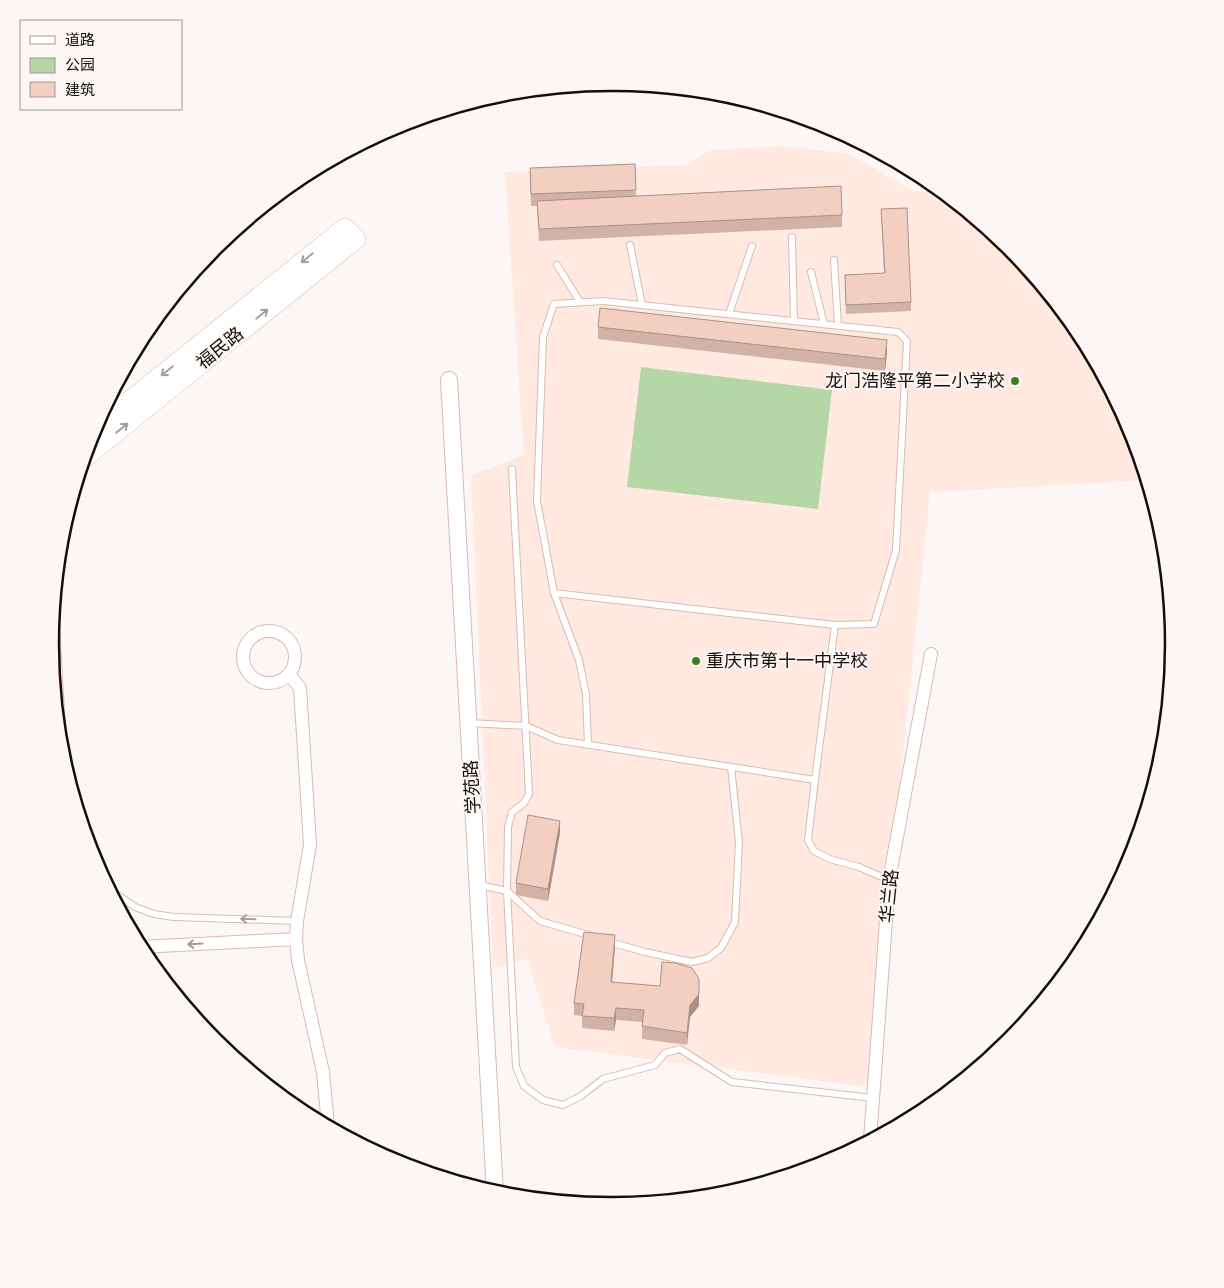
<svg xmlns="http://www.w3.org/2000/svg" width="1224" height="1288" font-family="'Nunito Sans','Noto Sans SC',sans-serif">
<style>
.built{fill:#ffe9e0}
.green{fill:#b5d7a5}
.lines{fill:none;stroke-linecap:round;stroke-linejoin:round}
.service-casing{stroke:#d7bcb2;stroke-width:8}
.minor-casing{stroke:#d7bcb2;stroke-width:14}
.tertiary-casing{stroke:#d7bcb2;stroke-width:18}
.secondary-casing{stroke:#d7bcb2;stroke-width:20}
.service{stroke:#fff;stroke-width:6}
.minor{stroke:#fff;stroke-width:12}
.tertiary{stroke:#fff;stroke-width:16}
.secondary{stroke:#fff;stroke-width:19}
.wall{fill:#d1b2a6}
.shaded-wall{fill:#aa9187}
.building{fill:#f3cfc1;stroke:#aa9187}
.oneway{stroke:#a29f9d}
.poi-dot{fill:#3b7f22;stroke:#fcf6f4;stroke-width:2}
.labels{text-anchor:middle;dominant-baseline:central;stroke-width:4;stroke-linejoin:round;paint-order:stroke}
.street-label{font-size:18px;fill:#170e0a;stroke:#fcf6f4}
.poi-label{font-size:18px;fill:#170e0a;stroke:#fcf6f4;text-anchor:end}
.rim{fill:none;stroke:#170e0a;stroke-width:2.5}
</style>
<rect width="100%" height="100%" fill="#fcf6f4"/>
<path class="built" d="M784 146 849 154 913 191 945 194 1010 247 1079 332 1131 429 1147 480 930 492 869 1087 555 1047 527 959 493 968 471 476 524 455 505 172 687 165 711 150Z"/>
<path class="green" d="M641 367 832 390 818 509 627 487Z"/>
<g class="lines">
<g class="service-casing">
<path id="service" d="M792 237 794 321
M630 245 642 305
M834 260 838 325
M557 265 580 302
M811 272 824 324
M729 314 752 246
M512 469 529 794 524 803 512 812 508 827 507 891 540 921 592 936
M554 593 537 501 543 337 554 304 603 301 898 332 907 341 896 550 874 624 835 625
M54 606 56 624 64 766
M470 723 526 726 558 740 815 780 808 840 814 851 830 859 859 867 889 880
M588 745 586 694 579 660 554 593 835 625 815 780
M479 885 507 891 516 1067 524 1086 543 1100 563 1105 581 1096 603 1079 655 1065 665 1053 680 1049 732 1082 873 1098
M109 889 135 907 154 914 174 917 297 921
M606 941 645 952 692 962 708 958 721 948 735 922 739 842 731 767"/>
</g>
<g class="minor-casing">
<path id="minor" d="M243 657a26 26 0 1 1 52 0a26 26 0 1 1-52 0Z
M289 674 300 688 310 845 297 921 296 939 298 960 323 1072 328 1126
M140 947 296 939
M870 1140 889 880 931 654"/>
</g>
<g class="tertiary-casing">
<path id="tertiary" d="M449 380 495 1193"/>
</g>
<g class="secondary-casing">
<path id="secondary" d="M84 458 356 239 345 228 92 431"/>
</g>
<use href="#service" class="service"/>
<use href="#minor" class="minor"/>
<use href="#tertiary" class="tertiary"/>
<use href="#secondary" class="secondary"/>
</g>
<path class="wall" d="M635 164 636 196 842 215V227L539 241 537 206H531L530 168Z
M881 209 911 302V311L846 314 845 275 884 273Z
M598 327 887 352 885 371 598 339Z
M560 833 548 901 516 895V883Z
M615 947 612 982 699 1006 690 1017 687 1045 642 1039V1022L616 1020 614 1031 582 1028V1016L574 1015V1003Z"/>
<path class="shaded-wall" d="M887 340V352L885 371V359Z
M560 821V833L548 901V889Z
M615 935V947L611 994V982Z
M699 994V1006L690 1017 687 1045V1033L690 1005Z
M616 1008V1020L614 1031V1018Z"/>
<path class="building" d="M635 164 636 190 531 194 530 168Z
M841 186 842 215 539 229 537 201Z
M907 208 911 302 846 305 845 275 885 273 881 209Z
M600 308 887 340 885 359 598 327Z
M528 815 560 821 548 889 516 883Z
M584 932 615 935 611 982 660 986 662 962 675 963 692 968 699 979V994L690 1005 687 1033 642 1026 644 1010 616 1008 614 1018 582 1016 584 1004 574 1003Z"/>
<defs><path id="oneway-shaft" d="M-6 0H5M1.5-3L5.5 0L1.5 3" fill="none" stroke-width="1.6" stroke-linecap="round" stroke-linejoin="round" transform="scale(1.25)"/></defs>
<g class="oneway">
<use href="#oneway-shaft" transform="translate(307 258) rotate(141)"/>
<use href="#oneway-shaft" transform="translate(262 314) rotate(-39)"/>
<use href="#oneway-shaft" transform="translate(167 371) rotate(141)"/>
<use href="#oneway-shaft" transform="translate(122 428) rotate(-39)"/>
<use href="#oneway-shaft" transform="translate(248 919) rotate(-178)"/>
<use href="#oneway-shaft" transform="translate(195 944) rotate(177)"/>
</g>
<g class="poi-dot">
<circle cx="1015" cy="381" r="5"/>
<circle cx="696" cy="661" r="5"/>
</g>
<g class="labels">
<g class="street-label">
<text transform="translate(220 348) rotate(-39)">福民路</text>
<text transform="translate(472 787) rotate(-93)">学苑路</text>
<text transform="translate(889 896) rotate(-84)">华兰路</text>
</g>
<g class="poi-label">
<text x="1005" y="381">龙门浩隆平第二小学校</text>
<text x="706" y="661" text-anchor="start">重庆市第十一中学校</text>
</g>
</g>
<path d="M0 0H1224V1288H0ZM59 644a553 553 0 1 1 1106 0a553 553 0 1 1-1106 0Z" fill="#fcf6f4" fill-rule="evenodd"/>
<path class="rim" d="M59 644a553 553 0 1 1 1106 0a553 553 0 1 1-1106 0Z"/>
<rect x="20" y="20" width="162" height="90" fill="#fcf6f4" stroke="#a09996"/>
<rect x="30" y="36" width="25" height="8" fill="#ffffff" stroke="#a09996"/>
<text x="65" y="45" font-size="15" fill="#170e0a">道路</text>
<rect x="30" y="58" width="25" height="15" fill="#b5d7a5" stroke="#a09996"/>
<text x="65" y="70" font-size="15" fill="#170e0a">公园</text>
<rect x="30" y="82" width="25" height="15" fill="#f3cfc1" stroke="#a09996"/>
<text x="65" y="95" font-size="15" fill="#170e0a">建筑</text>
</svg>
